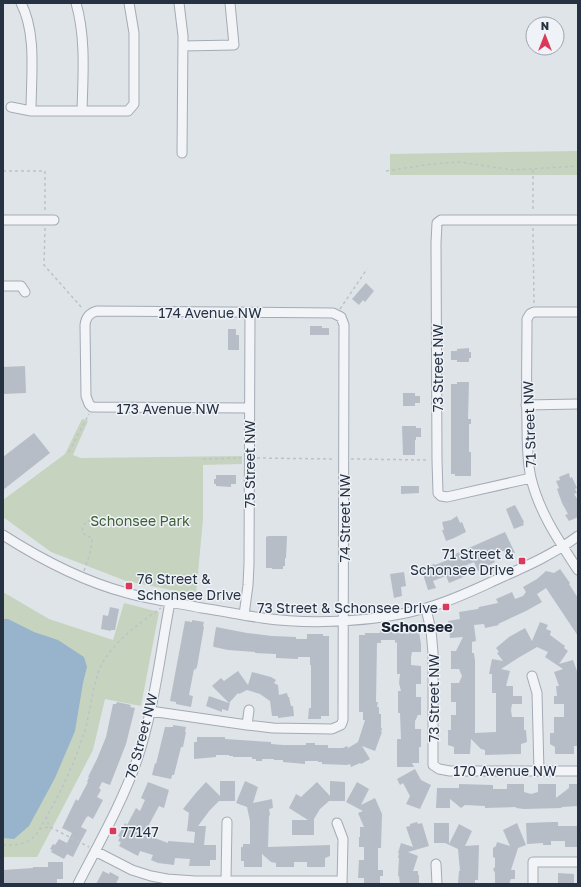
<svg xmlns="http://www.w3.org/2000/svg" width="581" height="887" font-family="'Golos Text',sans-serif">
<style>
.green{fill:#c6d4bf}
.water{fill:#97b4cc}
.building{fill:#b6bdc7}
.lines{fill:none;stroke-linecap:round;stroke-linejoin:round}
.minor-casing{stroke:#a4abb4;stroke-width:11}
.path{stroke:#bdc2c8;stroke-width:1.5;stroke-dasharray:3 3;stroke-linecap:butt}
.minor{stroke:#f2f4f7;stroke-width:9}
.poi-dot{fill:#d93a5a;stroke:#eff2f7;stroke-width:1.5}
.labels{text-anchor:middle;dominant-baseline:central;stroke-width:3;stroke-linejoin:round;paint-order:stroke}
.street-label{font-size:14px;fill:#263242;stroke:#eff2f7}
.park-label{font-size:14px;fill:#3d5f33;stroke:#eff2f7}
.poi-label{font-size:14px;fill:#263242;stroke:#eff2f7;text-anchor:end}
.neighbourhood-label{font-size:15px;font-weight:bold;fill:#192332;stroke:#eff2f7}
</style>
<rect width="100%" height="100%" fill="#dfe4e9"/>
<path class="green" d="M578 151V175H390V154Z
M82 419 88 421 73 455 81 458 242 456V464L203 465V519L196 595 126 581 51 552 3 517V500L65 454Z
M3 592 49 619 113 640 124 603 159 612 141 706 105 699 93 750 37 857H3Z"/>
<path class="water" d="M3 619H8L34 632 58 640 84 657 87 667 83 683 75 731 55 778 29 826 14 839 3 838Z"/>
<path class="building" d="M366 283 374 291 365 302 363 300 359 305 352 299Z
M310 326H322V328H329V335H310Z
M228 329H236V335H239V350H228Z
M469 348V352H471V358H469V362H457V360H451V351H457V349Z
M25 366 26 393 3 394V367Z
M457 382H469L468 419H471V424H469V452H471V476H455V474H451V384H457Z
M403 393H415V396H420V403H415V406H403Z
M402 426H416V428H421V437H416V440H415V455H403Z
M34 433 50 453 3 490V457Z
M569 473 570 478 572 477 577 488 575 489 577 493 574 494 578 500V517L569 521 565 515 568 514 562 503 557 489 559 488 556 481 560 480 559 477Z
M216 475H236V484H231V487L216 486V484H214V479H216Z
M401 486H419V493L401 494Z
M515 505 524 522 523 523 524 525 514 529 506 509Z
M457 516 460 523 462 522 466 532 454 538 446 541 442 530H444L442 522 451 520Z
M505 532 515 553 507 557 504 551H497L492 556 495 562 478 571 474 562 462 567 466 576 449 583 446 576 433 581 436 588 428 590 421 568 434 564 435 565 450 559 449 558 453 555Z
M268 536H287L286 558H285V566H283V569H272V568H266V537Z
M560 569 570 583 569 584 578 598V636L546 588 537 594 542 602 526 611 498 624 499 625 485 628 484 624 474 625 476 641 472 642V653H474L475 661V733L496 732V693H492V674H489L492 659 503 661 497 653 499 652 496 648 509 637 525 628 532 641 540 622 548 625 546 629 551 631 550 635 565 646 564 648 568 651 559 664 573 660 578 674V746H574V754H555V747L550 744V733H554V717H564V704H554V696H557L556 686H559L554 672 563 669 545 657 548 652 537 647 518 658 501 669 510 671 506 686H513V696H522V704H512L511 710 512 717H524V730H526L527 742 521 744V754L485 755V750L481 749 471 739 470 754H454V747L448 745V730H451V715H456V702H451V683H459L462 676 459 669H451V651H456L463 637 450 638 448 621 460 619 459 612 478 609 479 607 498 603 496 599 512 592 515 599 523 596 526 592 523 587 537 579 546 571 554 573Z
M404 572 406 586 401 587 402 596 394 598 390 574Z
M110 607 119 609 115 630H111V631L101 629 103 615 108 616Z
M192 620 204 622 203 626 204 627 197 667 195 670 194 669 189 695 193 696 191 707 176 704V702L170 701 185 621 192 622Z
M410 626V633L419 632 421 644V652H412L411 657V665L421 666V684H416V697H421V715H418L415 721V729H421V747H419V763H412L414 767H397V739H401L400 713H398V691H401L399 683 400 674H397V642L395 643V640H381V643H377L376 702H378L377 707H379V714H381V728H382L381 732H382L375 751 362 746 370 759 361 764 360 763 351 767 350 764 347 765 322 764V762H318V761H305V764L283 762V760H274V759H262V761H256V759H252V757H233V756H229V755H216V757L194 759V742H197V737H225V739L271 742V744L283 745H306V743H315V745H328V748H343L347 746 348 748 358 742 365 720H363V712H359V635H365V633H380V630Z
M216 627 247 633 272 636 296 637V639H307V634H323V636H329V716H321V719H308L309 708H311V665H310V657H298V659L276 658V654L255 653V652L228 650 214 647 213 646Z
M238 671 248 685 252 672 271 677 276 680 274 683 278 685 279 695 287 693 288 697H289L291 706H293L294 716 278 718V716H272L270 701 260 694 247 690 239 694 238 693 229 703H230L228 711 222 709V712L206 706 209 696 229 703 212 686 221 678 224 681Z
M117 702 131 705 130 707 135 708 126 744 110 785 102 782 99 788 101 790 97 797 103 800 93 819 88 816 86 818 81 827 87 830 82 839 73 857 67 854 64 859 51 852 52 850 50 849 53 844 55 845 59 839 67 843 72 833 62 828 76 799 78 801 88 782H87L89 777H88L97 759 106 737 113 704H116Z
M173 725 186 727 185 732H186L183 747H181L174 775H172L171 779 152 775 155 763 156 764 165 727H173Z
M415 769 421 780 431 785 420 809 406 804 410 796 403 783 400 785 397 779Z
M220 781H235V801H219L210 810 198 826H206L204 845H216V860H210V866H189L190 859 175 858 174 865 158 863 151 860 153 855 140 851 138 856 119 846 121 842 118 841 120 837 118 836 125 823 127 825 136 808 140 811 145 800 141 798 148 782 169 790 164 808 159 806 144 834 168 843V841L194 843 195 832 187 831 189 813 183 809 195 794 206 782 220 796Z
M245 781 258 787 253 803 272 799 273 808 269 809 270 815 269 816 268 847 330 845V856L325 858V867H307V862H294V867H276V863L271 862 262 854V867H244V861H241V847H243V844H250V821L247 807 236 803Z
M330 781 345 782V801H329L320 809 314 819V835H292V820H308L289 808 296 794 301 797 317 782 330 796Z
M357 782 369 789 361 805 375 798 382 814 381 848H378V870H383V876H380V884H364V878H358L359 860H364V847H359V837H360V827H364L358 813 363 811 346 802Z
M459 784 493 785V789H507V784H524V792L531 794 538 792V784H556V798L569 788V784H577L578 806 562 807 561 808 524 809 516 808V807L485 808V806L465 805 461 808 450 799V808H436L437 788H459Z
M417 822 418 824 422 823 429 846 408 852 418 856 413 871H418V875H419V884H400L399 876H398L399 858H398L399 853H398L401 843 413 847 406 827 410 826V824Z
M552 822H558V826H578V847H565V841H551V845H543V843L527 844 526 823Z
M434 823H449V844L459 824 472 831 465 846 479 845 478 880H475V884H458L459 871H460L458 849 445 843H434Z
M517 823 526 845 518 848 511 870H515V879H511L509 884H495V873L493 869 495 867V858L493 857V848L496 846 497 842 510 846 503 830Z
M48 862H63V879H57V884H3V870L33 868V867H48Z
M103 871 109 874 110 872 119 877 116 884H96Z
M558 873 574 874V884H558Z"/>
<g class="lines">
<g class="minor-casing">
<path id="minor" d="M21 3C37 34 31 77 31 111
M76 3C86 38 83 75 82 111
M179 3 183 36 182 153
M183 46 234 45 230 3
M11 107 31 111H128L134 104V33L129 3
M3 220H54
M3 286H21L25 292
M578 312H534L530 314 527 319C527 354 526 388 527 423 527 441 527 460 531 478 539 512 559 541 578 570
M526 405 578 404
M531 478 447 497 441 496 438 493 437 460 436 243 437 223 441 220H578
M3 535C42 560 82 581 127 593 152 600 177 603 202 608 222 611 242 615 262 618 312 625 378 622 426 608 452 601 476 589 500 578 527 566 554 554 578 536
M426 609 431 630 433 653V765L439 769 450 771H578
M244 615 248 585 249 564 250 312
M532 676 537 693 539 771
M150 711 247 725 273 728 332 729 341 725 343 720 344 325 341 317 333 313 97 311C89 313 86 317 85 325L86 396 89 404 92 407 249 408
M247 725 249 710
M337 823 343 839 342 884
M95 851 132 870 151 876 167 879 195 881H342
M436 864 437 884
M226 881 227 822
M78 884C99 843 122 803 137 760 154 710 160 655 170 602
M533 884V862H578"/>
</g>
<path class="path" d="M533 170V212
M3 171H45V213
M386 171 432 164 460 162 513 170 578 166
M45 228 44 265 83 309
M533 228 534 304
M340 309 367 269
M69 452 89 414
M257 458 335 459
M203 459 241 458
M351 459 429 460
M84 571C88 559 92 550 92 537H88L84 534 82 527 87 521H93L98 524 101 523 103 519 102 517 98 515 93 521
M46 816 48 823 50 827 89 847
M39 829 49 827
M3 845C16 845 26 845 36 835 55 804 73 768 84 733 92 709 92 677 106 657 119 638 142 621 161 608"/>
<use href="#minor" class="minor"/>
</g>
<g class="poi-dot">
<rect x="518" y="557" width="8" height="8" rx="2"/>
<rect x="125" y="582" width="8" height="8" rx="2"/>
<rect x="442" y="603" width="8" height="8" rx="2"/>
<rect x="109" y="827" width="8" height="8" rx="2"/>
</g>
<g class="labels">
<g class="street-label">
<text x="210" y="312">174 Avenue NW</text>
<text transform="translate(437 368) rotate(-90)">73 Street NW</text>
<text x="168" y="408">173 Avenue NW</text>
<text transform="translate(529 424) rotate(-92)">71 Street NW</text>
<text transform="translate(249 464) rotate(-90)">75 Street NW</text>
<text transform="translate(344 518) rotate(-90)">74 Street NW</text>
<text transform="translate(433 698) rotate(-90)">73 Street NW</text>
<text transform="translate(141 736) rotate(-75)">76 Street NW</text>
<text x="505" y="770">170 Avenue NW</text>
</g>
<g class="park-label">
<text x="140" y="520">Schonsee Park</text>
</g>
<g class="poi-label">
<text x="514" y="553">71 Street &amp;<tspan x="514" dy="16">Schonsee Drive</tspan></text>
<text x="137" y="578" text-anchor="start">76 Street &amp;<tspan x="137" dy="16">Schonsee Drive</tspan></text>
<text x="438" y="607">73 Street &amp; Schonsee Drive</text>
<text x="121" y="831" text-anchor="start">77147</text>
</g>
<g class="neighbourhood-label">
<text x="417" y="626">Schonsee</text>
</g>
</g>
<rect width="581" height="887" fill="none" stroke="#263242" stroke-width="8"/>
<g transform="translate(545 36)"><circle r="19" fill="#eff2f7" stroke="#9fa5af"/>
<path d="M0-3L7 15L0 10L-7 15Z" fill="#d93a5a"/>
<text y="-6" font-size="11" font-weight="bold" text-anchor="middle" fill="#263242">N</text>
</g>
</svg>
